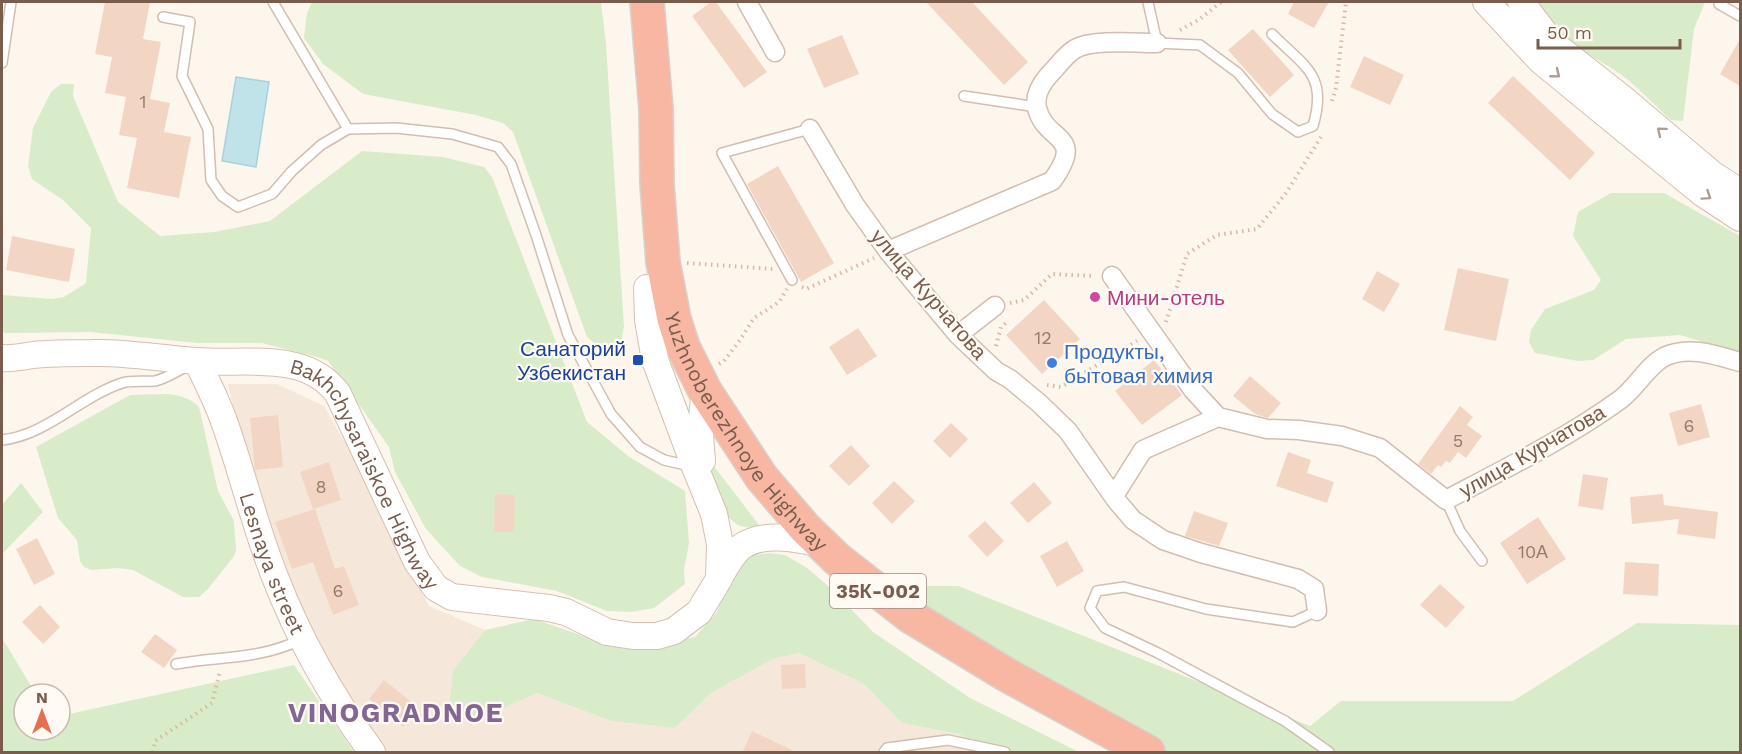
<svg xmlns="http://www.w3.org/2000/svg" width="1742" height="754" font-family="'Work Sans',sans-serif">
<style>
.residential{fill:#f5e8da}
.green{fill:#d8ecc9}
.water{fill:#bfe3e8;stroke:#a5d3da;stroke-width:1.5}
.building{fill:#f3d5c3}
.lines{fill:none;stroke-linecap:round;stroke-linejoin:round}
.lane-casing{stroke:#d1beb0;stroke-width:12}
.street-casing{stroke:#d1beb0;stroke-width:21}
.secondary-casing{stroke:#d6c0b0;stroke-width:28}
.highway-casing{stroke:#dad1cd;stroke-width:36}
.path{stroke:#d9b8a5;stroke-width:4;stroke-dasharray:1.5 4.5;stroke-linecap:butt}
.lane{stroke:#fff;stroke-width:9}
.street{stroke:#fff;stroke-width:18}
.secondary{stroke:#fff;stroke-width:26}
.highway{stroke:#f7b7a3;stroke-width:33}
.oneway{stroke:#af9d94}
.hotel-dot{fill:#d1479c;stroke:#fffaf3;stroke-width:2}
.transit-dot{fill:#1a4fb4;stroke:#fffaf3;stroke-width:2}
.shop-dot{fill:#3f7fe0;stroke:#fffaf3;stroke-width:2}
.labels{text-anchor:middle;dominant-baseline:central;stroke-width:4.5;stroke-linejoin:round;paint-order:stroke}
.number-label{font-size:18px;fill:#987a6a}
.shield{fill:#fffaf3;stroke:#a28b7f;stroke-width:1.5}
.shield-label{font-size:20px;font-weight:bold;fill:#7a5c4d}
.street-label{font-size:21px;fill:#7a5c4d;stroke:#fffaf3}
.hotel-label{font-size:21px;fill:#b23c85;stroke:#fffaf3;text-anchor:start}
.transit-label{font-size:21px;fill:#164399;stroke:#fffaf3;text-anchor:end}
.shop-label{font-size:21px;fill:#366cbe;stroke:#fffaf3;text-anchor:start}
.district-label{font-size:27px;font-weight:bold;letter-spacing:1.5px;fill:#846695;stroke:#fffaf3}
</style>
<rect width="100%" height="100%" fill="#fdf6ec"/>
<path class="residential" d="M228 384H277L324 406 356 462 429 606 485 630 453 670 449 709 475 721 537 693 611 721 675 728 711 693 773 659 799 653 864 684 902 723 959 734 989 752H386L361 718 313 631 257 515Z"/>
<path class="green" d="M312 2H601L606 44 624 327 619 352 607 353 587 337 513 132 503 123 476 115 363 94 323 64 304 38 307 13Z
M1538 2H1705L1694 29 1683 121 1671 120C1655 106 1640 89 1623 76 1589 52 1557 43 1538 2Z
M61 84H74L73 96 118 202 160 236 214 232 270 221 362 151 443 157 484 167 492 177 587 422 628 456 685 491 689 543 684 570 685 584 654 608 631 612 607 611 557 591 482 577 460 566 426 529 395 472 389 447 328 361 317 357 262 343H197L91 332 5 333 2 331V295L52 299 64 297 86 283 91 228 63 200 32 179 28 166 33 128 51 92Z
M1611 193H1664L1740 236V353L1680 335 1626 339 1593 360 1578 361 1535 353 1529 342 1531 330 1545 309 1594 290 1601 280 1573 236 1578 212Z
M168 394C180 396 191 398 199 407L218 491 234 521 236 550 234 556 208 589 199 597H183L133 570 118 568 91 570 84 567 80 561 77 540 58 518 36 447 130 395Z
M710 461 759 525C724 538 717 490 709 466Z
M21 483 43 512 2 554V505Z
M769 553 785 555 807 568 835 592 873 632 970 698 1079 752H989L959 734 902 723 864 684 799 653 773 659 711 693 675 728 611 721 537 693 475 721 449 709 453 670 485 630 534 619 583 636 652 646 695 637 717 612 730 579 748 556Z
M894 586H958L1310 726 1341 701H1513L1637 623 1740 625V752H1163Z
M2 638 36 694H24V730H60V716L294 665 354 752H2Z"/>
<path class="water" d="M236 77 269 82 256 167 222 161Z"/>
<path class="building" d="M105 2H150L143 39 161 42 150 99 170 103 164 132 191 137 179 198 127 188 137 138 119 135 126 97 105 93 112 57 95 54Z
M711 2H716L767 72 744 88 692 16Z
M926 2H972L1028 62 1004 85Z
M1294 2H1329L1314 28 1288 14Z
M1253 29 1294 75 1270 97 1228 50Z
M842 35 859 74 824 88 807 49Z
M1740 39V86L1720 74Z
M1364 56 1404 75 1390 105 1350 87Z
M1513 76 1595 153 1570 180 1488 103Z
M778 166 834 263 801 282 747 184Z
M12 236 75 249 69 282 6 270Z
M1458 268 1509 279 1496 341 1444 330Z
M1377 271 1400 284 1384 312 1362 299Z
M1044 300 1080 339 1042 374 1006 335Z
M858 328 877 356 847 375 829 347Z
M1154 360 1182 395 1142 425 1115 391Z
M1250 376 1281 403 1268 418 1255 414 1233 396Z
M1701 404 1710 437 1678 446 1669 413Z
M1460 406 1473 417 1467 425 1482 436 1466 458 1458 452 1450 463 1446 461 1441 467 1438 465 1431 474 1418 464Z
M278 415 283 467 255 470 250 418Z
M951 423 968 439 950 458 933 441Z
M851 445 870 466 849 486 829 466Z
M1288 452 1311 460 1307 473 1334 482 1327 503 1276 486Z
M329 462 341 500 313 509 300 472Z
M1583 474 1608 478 1603 510 1578 506Z
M894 481 915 501 892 524 872 503Z
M1034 482 1052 503 1028 523 1010 503Z
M495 494 515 495 514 532H494Z
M1663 494 1664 505 1718 512 1715 539 1677 534 1679 519 1632 524 1630 497Z
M315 509 335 569 344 566 359 605 333 615 313 562 292 569 275 522Z
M1194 511 1228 523 1219 546 1185 536Z
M1538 517 1566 559 1527 584 1500 543Z
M985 521 1004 541 987 557 968 536Z
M37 538 55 574 34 585 16 549Z
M1067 541 1084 571 1057 587 1040 556Z
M1625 562 1659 564 1658 596 1623 594Z
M1440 584 1465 607 1446 628 1420 605Z
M40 605 60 627 43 644 22 622Z
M155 634 177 650 164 668 141 652Z
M805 664 806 688 782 689 781 665Z
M384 680 419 708 403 727 369 699Z
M752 731 798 753H742Z"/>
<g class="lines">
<g class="lane-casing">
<path id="lane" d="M273 2 348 129
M1148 2 1157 43 1200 45 1238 73 1272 114 1298 132 1313 126C1328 75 1305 67 1272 34
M1719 4 1740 16
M163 17 190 22 182 76 208 129 211 180 222 196 238 207 272 194 292 171 321 145 348 129 396 128 452 134 498 147 511 164 536 235 568 335 611 414 640 447 664 460 690 466
M2 63 11 2
M964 96 1037 107
M792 280 722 153 810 129
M2 440C47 435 80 397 122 383 132 380 144 382 155 381 165 379 175 372 184 368
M1446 500 1460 531 1482 561
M1317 611 1293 622 1206 609 1124 587 1097 591 1090 608 1105 628 1158 653 1285 721 1329 752
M176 664C220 656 258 660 300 640
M884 752 887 748 948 740 1005 752"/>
</g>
<g class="street-casing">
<path id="street" d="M747 2 775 52
M810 129 855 205 888 251 958 335 996 371 1010 379 1039 403 1068 431 1116 500 1133 520 1163 540 1201 553 1298 579 1314 589 1317 611
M888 251 1052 181C1087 133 1045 143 1037 108 1034 95 1041 84 1049 75 1057 67 1066 54 1075 49 1092 39 1136 43 1157 43
M1112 276 1193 390 1218 417 1267 429 1299 430 1342 436 1380 448 1446 500C1503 470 1569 437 1621 399 1637 387 1647 366 1664 357 1688 345 1716 355 1740 362
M958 335 995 306
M1114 496 1143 450 1218 417"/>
</g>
<g class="secondary-casing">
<g id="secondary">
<path d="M1486 2 1541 61 1702 193 1740 218"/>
<path d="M1521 2 1552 43 1622 98 1712 174 1740 192"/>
<path id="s1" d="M2 358C13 359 22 357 33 355 53 353 73 353 93 353 128 352 162 359 197 361 245 365 306 350 338 394L417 562 436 588 452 597 549 608 566 612 607 632 633 636H657L674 631 699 612 719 579 720 544 714 514 695 467 655 360 648 320 647 288"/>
<path id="s2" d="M197 361C207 382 218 403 225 424 243 475 255 527 275 577 299 639 333 699 372 752"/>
<path d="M702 461 700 435 705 391"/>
<path d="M719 578C725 568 732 554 741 547 762 531 798 539 821 544"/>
</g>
</g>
<g class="highway-casing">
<g id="highway">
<path id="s3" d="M647 2 656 109 657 184 663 262 674 319 683 347 705 391 762 478 806 529 837 559 910 616 1007 675 1148 752"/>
</g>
</g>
<path class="path" d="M1180 30 1200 19 1221 2
M1332 101 1336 88 1346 2
M687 263 773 269
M802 287 806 289 874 258
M1010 303 1024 300 1052 274 1094 276
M1166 322 1187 254 1217 235 1257 229 1286 193 1321 137
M996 346 1001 327 1008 321
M719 364 724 361 740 340 754 318 779 302 787 289
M1047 385 1061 387 1137 341
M153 752 155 741 212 703 220 671"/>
<use href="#lane" class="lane"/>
<use href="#street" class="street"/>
<use href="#secondary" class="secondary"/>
<use href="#highway" class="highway"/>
</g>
<defs><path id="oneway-chevron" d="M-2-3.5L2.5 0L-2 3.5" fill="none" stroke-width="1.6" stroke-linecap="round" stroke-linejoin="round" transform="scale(1.5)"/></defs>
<g class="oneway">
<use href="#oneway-chevron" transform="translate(1556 74) rotate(39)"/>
<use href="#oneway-chevron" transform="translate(1661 131) rotate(-140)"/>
<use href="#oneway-chevron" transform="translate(1707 196) rotate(34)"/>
</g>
<circle class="hotel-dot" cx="1095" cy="297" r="6"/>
<rect class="transit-dot" x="632" y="354" width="12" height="12" rx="3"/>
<circle class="shop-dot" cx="1052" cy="363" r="6"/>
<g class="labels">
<g class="number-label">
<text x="143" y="101">1</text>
<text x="1043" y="337">12</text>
<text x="1689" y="425">6</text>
<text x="1458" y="440">5</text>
<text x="321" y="486">8</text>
<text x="1533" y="551">10А</text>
<text x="338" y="590">6</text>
</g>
<rect class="shield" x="830" y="574" width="96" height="34" rx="4.5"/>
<g class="shield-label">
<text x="878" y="591">35К-002</text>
</g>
<g class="street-label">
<text transform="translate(929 294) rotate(49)">улица Курчатова</text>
<text stroke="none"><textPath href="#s3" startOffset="453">Yuzhnoberezhnoye Highway</textPath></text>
<text transform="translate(1532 451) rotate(-30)">улица Курчатова</text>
<text stroke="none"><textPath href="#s1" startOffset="426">Bakhchysaraiskoe Highway</textPath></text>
<text stroke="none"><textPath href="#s2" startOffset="216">Lesnaya street</textPath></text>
</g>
<g class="hotel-label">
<text x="1107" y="297">Мини-отель</text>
</g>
<g class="transit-label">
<text x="626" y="348">Санаторий<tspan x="626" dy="24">Узбекистан</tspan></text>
</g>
<g class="shop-label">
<text x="1064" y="351">Продукты,<tspan x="1064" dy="24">бытовая химия</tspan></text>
</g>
<g class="district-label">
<text x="396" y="713">VINOGRADNOE</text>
</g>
</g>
<rect width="1742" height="754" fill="none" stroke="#7a5c4d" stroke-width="6"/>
<g transform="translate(42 712)"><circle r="28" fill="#fffaf3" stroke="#cabbb1" stroke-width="1.5"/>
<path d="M0-4.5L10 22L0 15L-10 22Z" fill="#e76f51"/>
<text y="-9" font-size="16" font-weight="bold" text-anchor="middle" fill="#7a5c4d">N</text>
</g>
<path d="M1538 39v9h142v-9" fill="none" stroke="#7a5c4d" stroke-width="3"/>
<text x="1547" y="39" font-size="18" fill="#7a5c4d" stroke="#fffaf3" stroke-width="4.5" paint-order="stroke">50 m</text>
</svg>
